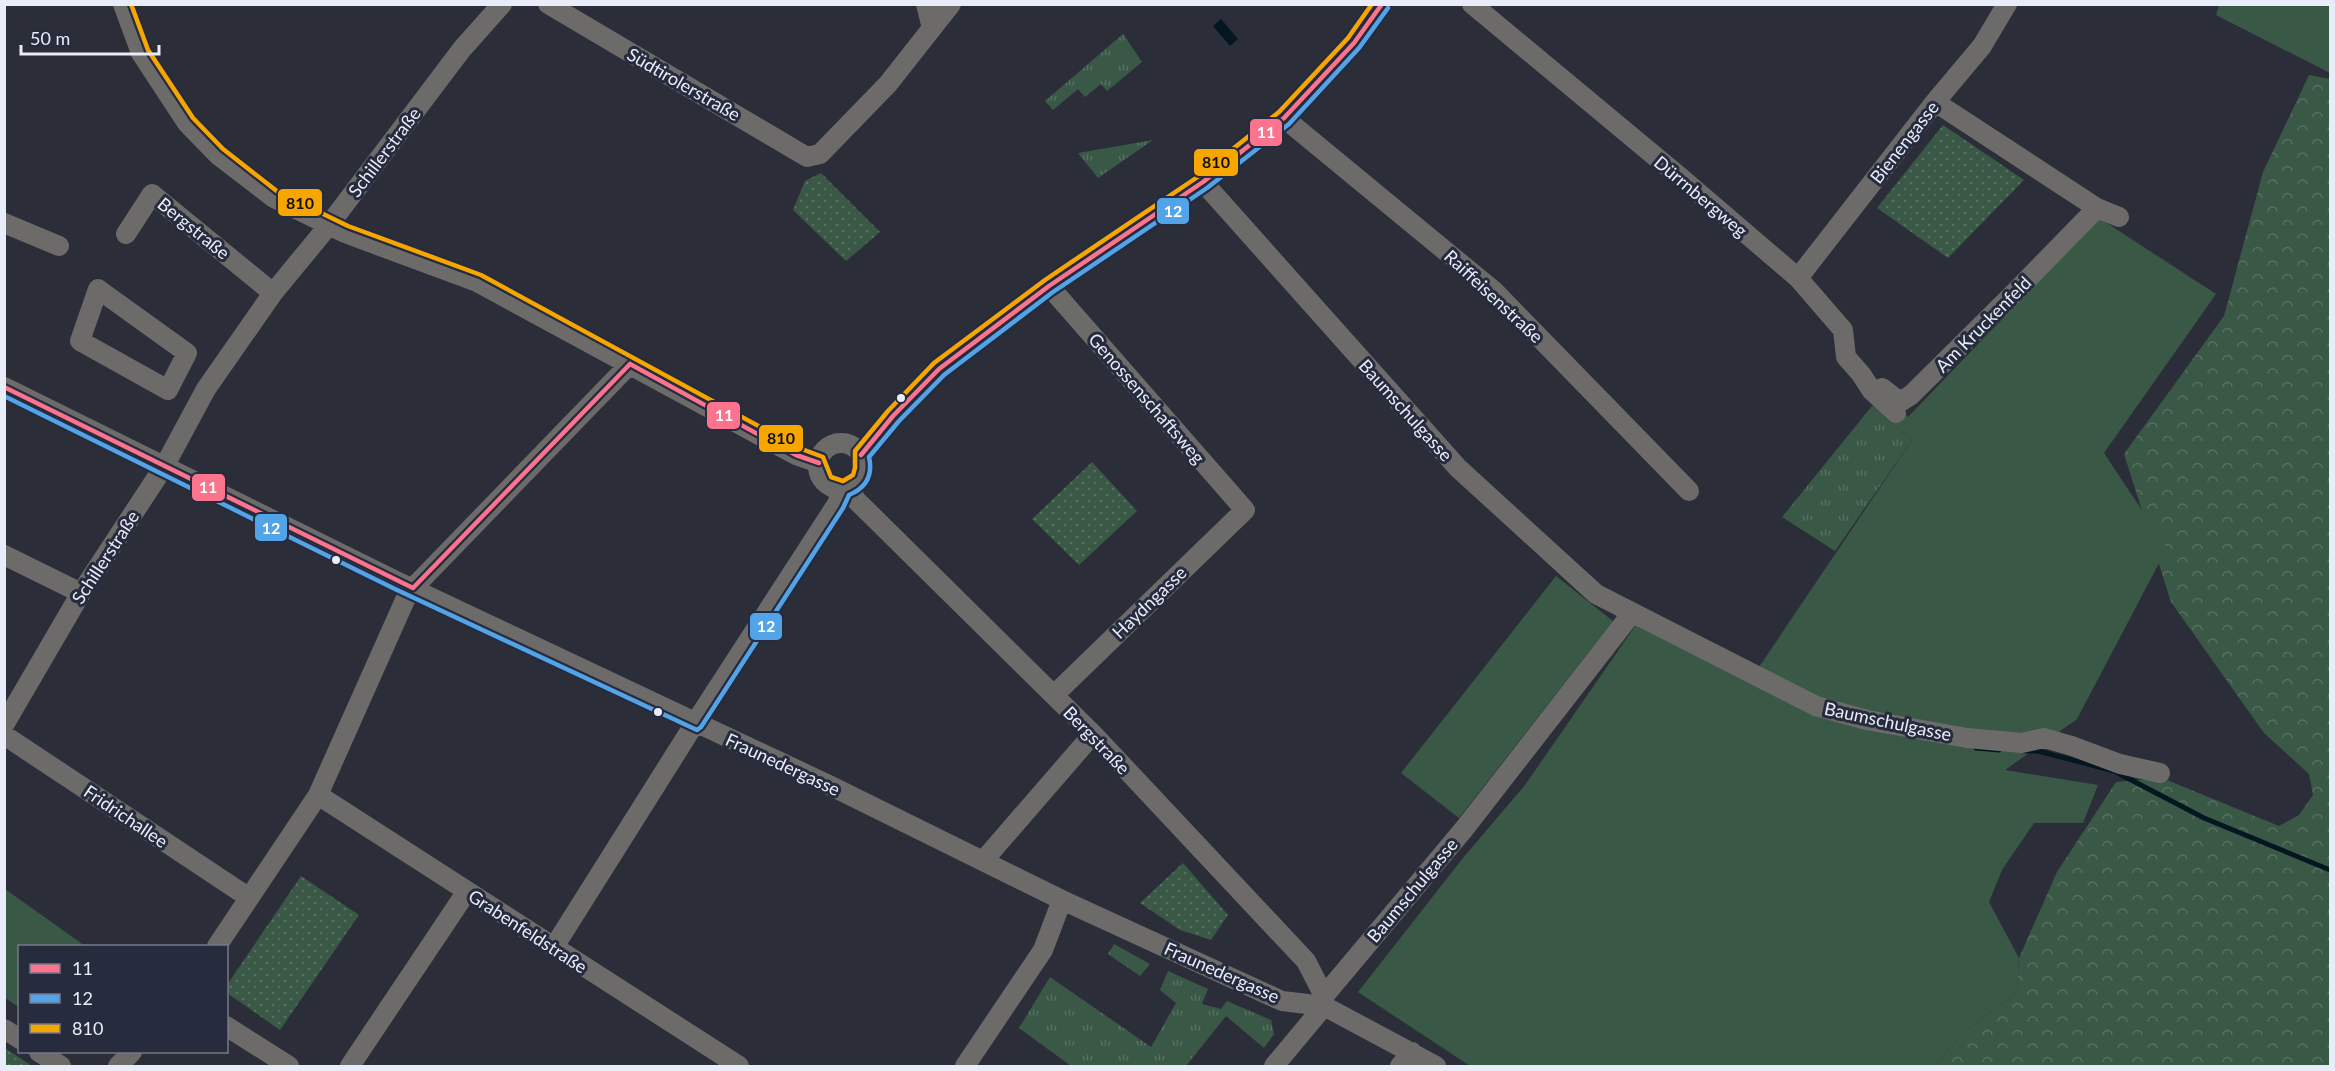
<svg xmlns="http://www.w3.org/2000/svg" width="2335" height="1071" font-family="Lato,sans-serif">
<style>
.grass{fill:url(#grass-tufts)}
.forest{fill:url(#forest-crowns)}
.park{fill:url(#park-dots)}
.garden{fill:#3a5846}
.water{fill:#041721}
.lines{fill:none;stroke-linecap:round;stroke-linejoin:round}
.stream{stroke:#041721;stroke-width:5}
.minor{stroke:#6c6b6a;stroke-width:20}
.bus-1-casing{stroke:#262b3d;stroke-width:9}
.bus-2-casing{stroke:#262b3d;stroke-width:9}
.bus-3-casing{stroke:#262b3d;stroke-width:9}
.bus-1{stroke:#fc738d;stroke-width:4.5}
.bus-2{stroke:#53a3e8;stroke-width:4.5}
.bus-3{stroke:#f7a600;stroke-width:4.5}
.bus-dot{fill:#e9ecf9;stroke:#262b3d;stroke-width:2}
.labels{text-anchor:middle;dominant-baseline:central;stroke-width:6;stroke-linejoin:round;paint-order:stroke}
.street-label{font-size:18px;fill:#e9ecf9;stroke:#262b3d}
.line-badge{stroke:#262b3d;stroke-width:2}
.badge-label{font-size:16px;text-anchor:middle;font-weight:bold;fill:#fff}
.pale-badge-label{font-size:16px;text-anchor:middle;font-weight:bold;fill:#111}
</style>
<defs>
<pattern id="grass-tufts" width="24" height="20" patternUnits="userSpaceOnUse" patternTransform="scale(1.5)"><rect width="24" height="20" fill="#3a5846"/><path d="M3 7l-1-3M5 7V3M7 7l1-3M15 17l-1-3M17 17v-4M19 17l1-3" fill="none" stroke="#567061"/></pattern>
<pattern id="forest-crowns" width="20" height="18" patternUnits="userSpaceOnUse" patternTransform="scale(1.5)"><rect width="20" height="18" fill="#3a5846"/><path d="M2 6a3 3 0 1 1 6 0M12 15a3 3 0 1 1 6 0" fill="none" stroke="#567061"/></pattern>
<pattern id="park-dots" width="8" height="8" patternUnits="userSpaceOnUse" patternTransform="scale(1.5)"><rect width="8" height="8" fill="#3a5846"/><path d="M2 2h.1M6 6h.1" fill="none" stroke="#567061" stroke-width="1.8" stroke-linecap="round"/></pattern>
</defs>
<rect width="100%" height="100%" fill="#2b2e38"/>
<path class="grass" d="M1123 34 1142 62 1107 91 1101 84 1085 97 1078 89 1053 110 1045 101Z
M1153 140 1098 178 1078 153Z
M1872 406 1912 440 1835 551 1782 517Z
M1114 944 1150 964 1140 976 1108 954Z
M1168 971 1208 989 1202 1004 1221 1009 1227 1001 1271 1020 1274 1034 1264 1048 1226 1016 1186 1066H1071L1019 1028 1050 977 1151 1047 1176 1003 1160 990Z"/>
<path class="forest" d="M2309 75 2330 79V1066H1934L1966 1030 2017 993 2019 958 2057 872 2116 782 2162 778 2279 826 2299 815 2313 795 2309 774 2264 733 2171 602 2124 454 2224 316 2263 172Z"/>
<path class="park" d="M1943 125 2024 180 1948 258 1877 208Z
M821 173 880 232 846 261 793 210 805 181Z
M1092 462 1137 511 1079 565 1032 519Z
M1183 863 1228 915 1211 940 1180 930 1140 903Z
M301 876 359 915 280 1030 227 993V985Z
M5 1048 32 1066H5Z"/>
<path class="garden" d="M2219 5H2330V73L2216 15Z
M2099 218 2216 294 2104 453 2167 548 2077 719 2005 770 2098 785 2083 823H2034L2002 870 1989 902 2019 958 2017 993 1966 1030 1934 1066H1470L1358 992 1463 858 1525 785 1638 622 1755 673 1912 440 1872 406H1897L1908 417Z
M1556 576 1613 621 1459 818 1401 773Z
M5 889 85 946H20L19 1007 5 998Z"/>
<path class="water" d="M1221 19 1238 39 1230 46 1213 26Z"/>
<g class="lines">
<path class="stream" d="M1976 748 1999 750
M2024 751H2038L2114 771 2204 818 2330 870"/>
<path class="minor" d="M123 4 141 53 187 123 218 155 274 198 345 233 477 282 796 455 819 463
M548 4 807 157 820 154 888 84 951 4
M926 4 932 28
M1472 4 1680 177 1798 278 1843 330 1846 357 1861 374 1872 391 1896 413
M1935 102 2097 208 2119 217
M1284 118 1494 291 1689 491
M1203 182 1458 468 1596 594 1816 706 1867 720 1967 738 2022 743 2044 738 2072 746 2120 764 2160 773
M4 223 59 246
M126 234 152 194 273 293
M1798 278 1935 102 1982 46 2007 4
M1049 286 1245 510 1054 695
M98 289 187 353 168 390 80 341Z
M4 387 398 582 831 786 1062 900 1282 1001 1324 1006 1436 1066
M1882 388 1900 402 1911 395 2015 292 2097 208
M818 466a23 23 0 1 1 46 0a23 23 0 1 1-46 0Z
M861 455 893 416 939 369 1049 286 1203 182 1284 118 1354 43 1382 4
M851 487 855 499 1093 734 1306 961 1324 996V1006
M4 555 81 593
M4 725 81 593 165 465 206 389 273 293 329 225 462 49 502 4
M4 735 248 897
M318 795 739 1066
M983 861 1093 734
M217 946 318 795 405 600 413 588 630 364
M554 947 695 723 837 504 843 489
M1324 996 1464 829 1632 613
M226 1026 289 1066
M4 1029 20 1039
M39 1052 61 1066
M118 1066 132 1052
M350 1066 467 891
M965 1066 1043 950 1062 900
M1274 1066 1324 1006
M1400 1066 1412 1052"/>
<g class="bus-1-casing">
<path id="bus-1" d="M630 364 796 455 819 463
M4 387 413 588
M861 455 893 416 939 369 1049 286 1203 182 1284 118 1354 43 1382 4
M413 588 630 364"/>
</g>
<g class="bus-2-casing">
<path id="bus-2" d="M4 396 395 589 697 730 701 727 843 508 849 495C866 488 873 475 869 457L899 421 944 375 1053 292 1207 188 1289 124 1359 48 1388 8"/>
</g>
<g class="bus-3-casing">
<path id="bus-3" d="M131 4 148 50 193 118 223 149 278 192 348 226 481 275 799 448 823 457 831 477 843 481 853 475 855 468V451L888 411 934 363 1045 280 1199 176 1279 112 1348 38 1372 4"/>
</g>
<use href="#bus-1" class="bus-1"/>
<use href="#bus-2" class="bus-2"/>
<use href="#bus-3" class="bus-3"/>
</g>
<g class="bus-dot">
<circle cx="901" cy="398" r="5"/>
<circle cx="336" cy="560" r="5"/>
<circle cx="658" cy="712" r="5"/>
</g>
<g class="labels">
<g class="street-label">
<text transform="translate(684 84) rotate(30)">Südtirolerstraße</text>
<text transform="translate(1904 142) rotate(-52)">Bienengasse</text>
<text transform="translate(384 152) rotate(-53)">Schillerstraße</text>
<text transform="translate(1701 196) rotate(40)">Dürrnbergweg</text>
<text transform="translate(194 228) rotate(39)">Bergstraße</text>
<text transform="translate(1494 296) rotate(43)">Raiffeisenstraße</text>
<text transform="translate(1983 324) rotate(-45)">Am Kruckenfeld</text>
<text transform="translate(1147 398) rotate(49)">Genossenschaftsweg</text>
<text transform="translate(1406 410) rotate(48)">Baumschulgasse</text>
<text transform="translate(105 557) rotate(-57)">Schillerstraße</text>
<text transform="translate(1149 602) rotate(-44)">Haydngasse</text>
<text transform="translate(1888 721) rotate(12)">Baumschulgasse</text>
<text transform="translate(1097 740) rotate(46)">Bergstraße</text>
<text transform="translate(783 764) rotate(25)">Fraunedergasse</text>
<text transform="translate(126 816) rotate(34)">Fridrichallee</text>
<text transform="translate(1412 890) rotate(-50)">Baumschulgasse</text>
<text transform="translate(528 931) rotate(33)">Grabenfeldstraße</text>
<text transform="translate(1222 972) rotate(24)">Fraunedergasse</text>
</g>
</g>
<g class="line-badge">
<rect x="1249" y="118" width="34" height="29" rx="6" fill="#fc738d"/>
<rect x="1193" y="148" width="46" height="29" rx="6" fill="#f7a600"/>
<rect x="277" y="188" width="46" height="29" rx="6" fill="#f7a600"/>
<rect x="1156" y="197" width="34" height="28" rx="6" fill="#53a3e8"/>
<rect x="706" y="401" width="35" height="29" rx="6" fill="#fc738d"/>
<rect x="758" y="424" width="46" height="29" rx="6" fill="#f7a600"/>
<rect x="191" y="473" width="35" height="29" rx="6" fill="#fc738d"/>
<rect x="254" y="513" width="34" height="29" rx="6" fill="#53a3e8"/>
<rect x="749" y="612" width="34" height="29" rx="6" fill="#53a3e8"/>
</g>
<g class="badge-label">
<text x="1266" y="138">11</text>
<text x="1173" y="217">12</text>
<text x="724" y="421">11</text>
<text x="208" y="493">11</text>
<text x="271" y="534">12</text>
<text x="766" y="632">12</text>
</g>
<g class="pale-badge-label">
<text x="1216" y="168">810</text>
<text x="300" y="209">810</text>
<text x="781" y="444">810</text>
</g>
<rect width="2335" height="1071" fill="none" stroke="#e9ecf9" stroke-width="12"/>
<rect x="18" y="945" width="210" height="108" fill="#262b3d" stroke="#747888" stroke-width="1.5"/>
<rect x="30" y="964" width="30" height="9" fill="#fc738d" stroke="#747888" stroke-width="1.5"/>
<text x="72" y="975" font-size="18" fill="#e9ecf9">11</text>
<rect x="30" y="994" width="30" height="9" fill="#53a3e8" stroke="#747888" stroke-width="1.5"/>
<text x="72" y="1005" font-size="18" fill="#e9ecf9">12</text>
<rect x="30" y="1024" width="30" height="9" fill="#f7a600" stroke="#747888" stroke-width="1.5"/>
<text x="72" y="1035" font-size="18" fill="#e9ecf9">810</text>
<path d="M21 45v9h138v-9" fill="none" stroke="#e9ecf9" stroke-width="3"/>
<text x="30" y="45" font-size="18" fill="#e9ecf9" stroke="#262b3d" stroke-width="4.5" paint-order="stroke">50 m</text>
</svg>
